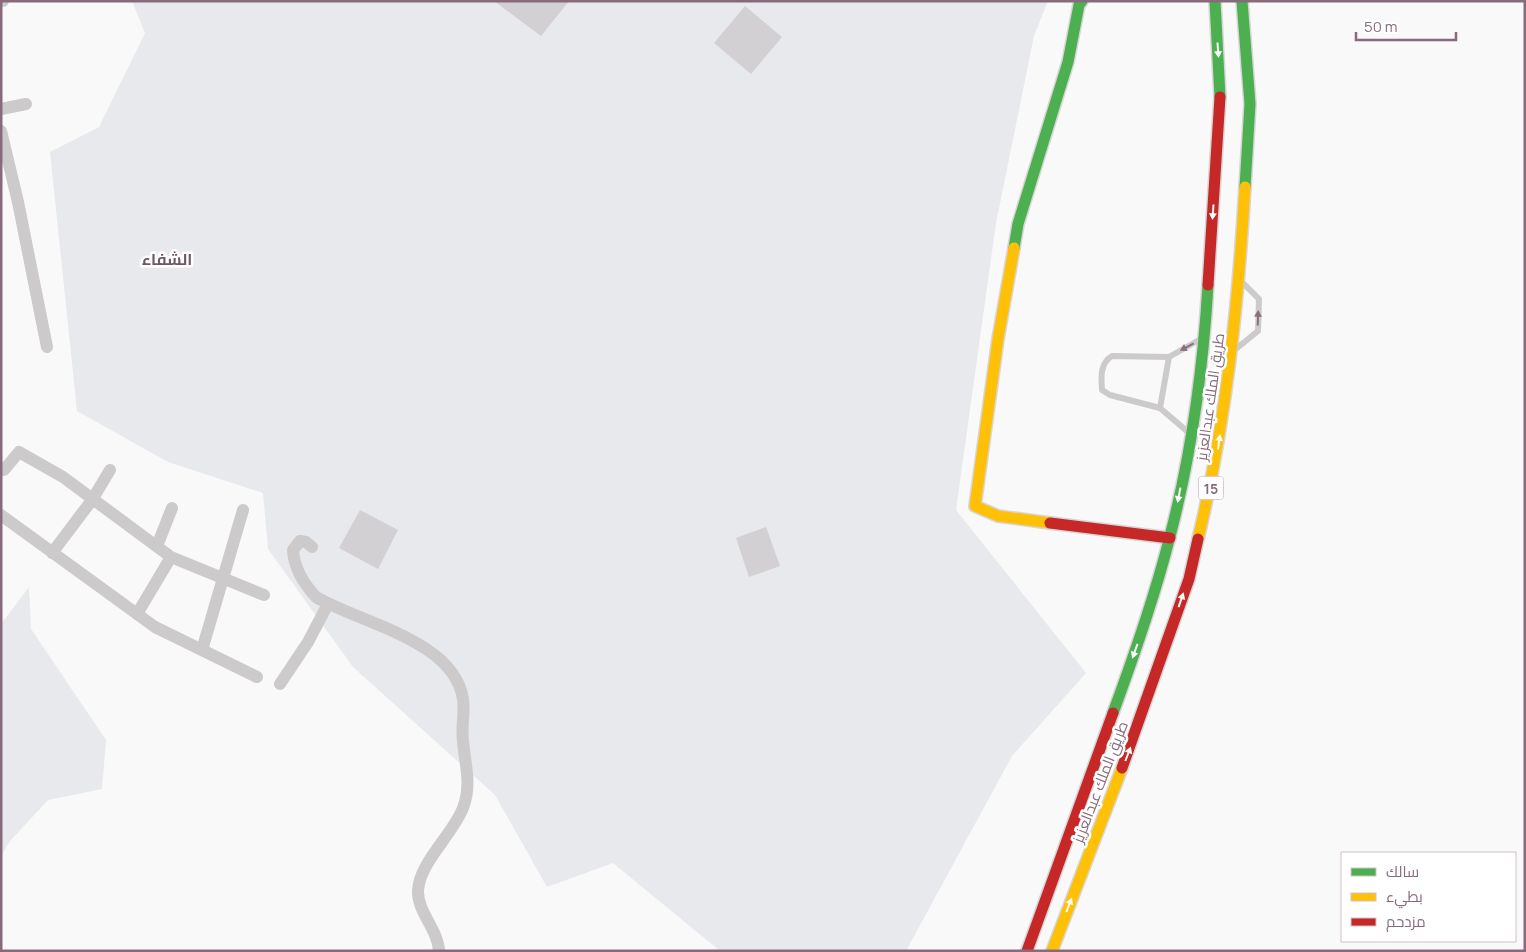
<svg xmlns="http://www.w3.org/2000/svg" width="1526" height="952" font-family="Manrope,Cairo,sans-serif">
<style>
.green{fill:#e7e9ec}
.building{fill:#d2d0d2}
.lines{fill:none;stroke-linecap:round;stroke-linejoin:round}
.fast-casing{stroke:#d7d5d6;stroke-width:14}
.slow-casing{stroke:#d7d5d6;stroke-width:14}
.jam-casing{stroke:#d7d5d6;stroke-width:14}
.lane{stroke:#cccacb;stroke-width:6}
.street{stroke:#cccacb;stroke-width:12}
.fast{stroke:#4caf50;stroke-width:11}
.slow{stroke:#ffc107;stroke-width:11}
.jam{stroke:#c62828;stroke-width:11}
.oneway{fill:#f6fbf6}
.oneway2{fill:#8a6f7f}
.labels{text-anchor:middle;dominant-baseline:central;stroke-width:5;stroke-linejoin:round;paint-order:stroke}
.shield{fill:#fff;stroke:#ab97a3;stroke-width:1}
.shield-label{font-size:14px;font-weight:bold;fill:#876a7b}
.street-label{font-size:15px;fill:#876a7b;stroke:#fff}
.neighbourhood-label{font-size:16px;font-weight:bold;fill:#6d5864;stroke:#fff}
</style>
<rect width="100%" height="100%" fill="#f9f9f9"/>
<path class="green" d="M132 1H1048L1034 36 996 223 956 510 1086 673 1012 756 906 951H720L613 863 547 887 495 795 353 667 268 549 263 493 168 462 77 411 50 152 99 127 145 33Z
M29 587 31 629 106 740 102 789 48 800 10 841 1 856V624Z"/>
<path class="building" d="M494 1H569L541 36Z
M745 6 782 37 751 74 714 43Z
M360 510 398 530 378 569 339 548Z
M766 527 780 566 749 577 736 538Z"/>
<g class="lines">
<g class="fast-casing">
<path id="fast" d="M1215 1 1220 97
M1242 1 1250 104 1245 187
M1014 248 1018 224 1068 62 1079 5 1082 1
M1113 713C1134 656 1154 599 1169 540 1191 457 1203 370 1208 285"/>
</g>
<g class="slow-casing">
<path id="slow" d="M1014 248 998 339 975 506 998 516 1050 523
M1198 539C1226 423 1238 306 1245 187
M1052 951 1122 768"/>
</g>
<g class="jam-casing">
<path id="jam" d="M1208 285 1220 97
M1050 523 1170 538
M1122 768 1189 579 1198 539
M1027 951 1113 713"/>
</g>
<path class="lane" d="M1237 348 1258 331 1259 299 1244 284
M1160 408 1169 357
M1188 432 1160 408 1110 395 1102 390C1101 377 1100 363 1112 356L1169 357 1199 340"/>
<path class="street" d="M1 1H3
M1 109 26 104
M1 131 18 202 47 347
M1 470H4L19 452 63 477 171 557 264 595
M1 515 155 627 257 677
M157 546 172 508
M312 547 306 542 300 541 293 550C294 569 304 584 316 597 360 623 454 640 463 699 465 713 461 727 463 741 465 765 472 784 463 808 453 834 420 862 418 890 417 912 438 929 439 951
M52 553 92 500 110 470
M137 614 171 557
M202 650 243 510
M280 684 308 642 328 604"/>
<use href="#fast" class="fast"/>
<use href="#slow" class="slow"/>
<use href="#jam" class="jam"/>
</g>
<defs><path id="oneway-solid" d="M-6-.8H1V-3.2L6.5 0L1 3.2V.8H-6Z" transform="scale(1.25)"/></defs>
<g class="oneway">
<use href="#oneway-solid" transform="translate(1218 50) rotate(86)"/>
<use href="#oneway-solid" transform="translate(1213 212) rotate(94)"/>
<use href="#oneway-solid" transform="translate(1219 442) rotate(-82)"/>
<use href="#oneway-solid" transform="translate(1179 495) rotate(101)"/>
<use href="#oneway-solid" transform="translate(1181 600) rotate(-71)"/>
<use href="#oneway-solid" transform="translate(1135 651) rotate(110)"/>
<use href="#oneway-solid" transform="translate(1128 754) rotate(-69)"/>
<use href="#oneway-solid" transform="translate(1069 905) rotate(-69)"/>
</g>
<g class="oneway2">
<use href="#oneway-solid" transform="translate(1258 318) rotate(-88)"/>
<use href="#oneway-solid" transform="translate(1187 347) rotate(152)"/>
</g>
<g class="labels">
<rect class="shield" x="1198.5" y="476.5" width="25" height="23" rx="4"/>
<g class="shield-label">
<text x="1211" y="488">15</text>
</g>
<g class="street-label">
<text transform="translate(1210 397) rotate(-82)">طريق الملك عبدالعزيز</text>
<text transform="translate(1100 782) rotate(-69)">طريق الملك عبدالعزيز</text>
</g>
<g class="neighbourhood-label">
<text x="167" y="259">الشفاء</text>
</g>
</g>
<rect width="1526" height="952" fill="none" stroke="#876a7b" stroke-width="5"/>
<rect x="1341" y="852" width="175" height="90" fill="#ffffff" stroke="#cfc3ca"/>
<rect x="1351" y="868" width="25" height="8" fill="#4caf50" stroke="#cfc3ca"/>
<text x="1386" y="877" font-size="15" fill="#876a7b">سالك</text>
<rect x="1351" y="893" width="25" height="8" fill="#ffc107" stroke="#cfc3ca"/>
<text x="1386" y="902" font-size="15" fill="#876a7b">بطيء</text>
<rect x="1351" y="918" width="25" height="8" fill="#c62828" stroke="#cfc3ca"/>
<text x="1386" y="927" font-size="15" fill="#876a7b">مزدحم</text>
<path d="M1356 32v8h100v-8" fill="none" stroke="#876a7b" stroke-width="2.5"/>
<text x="1364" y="32" font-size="15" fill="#876a7b" stroke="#ffffff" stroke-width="4" paint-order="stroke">50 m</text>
</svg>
